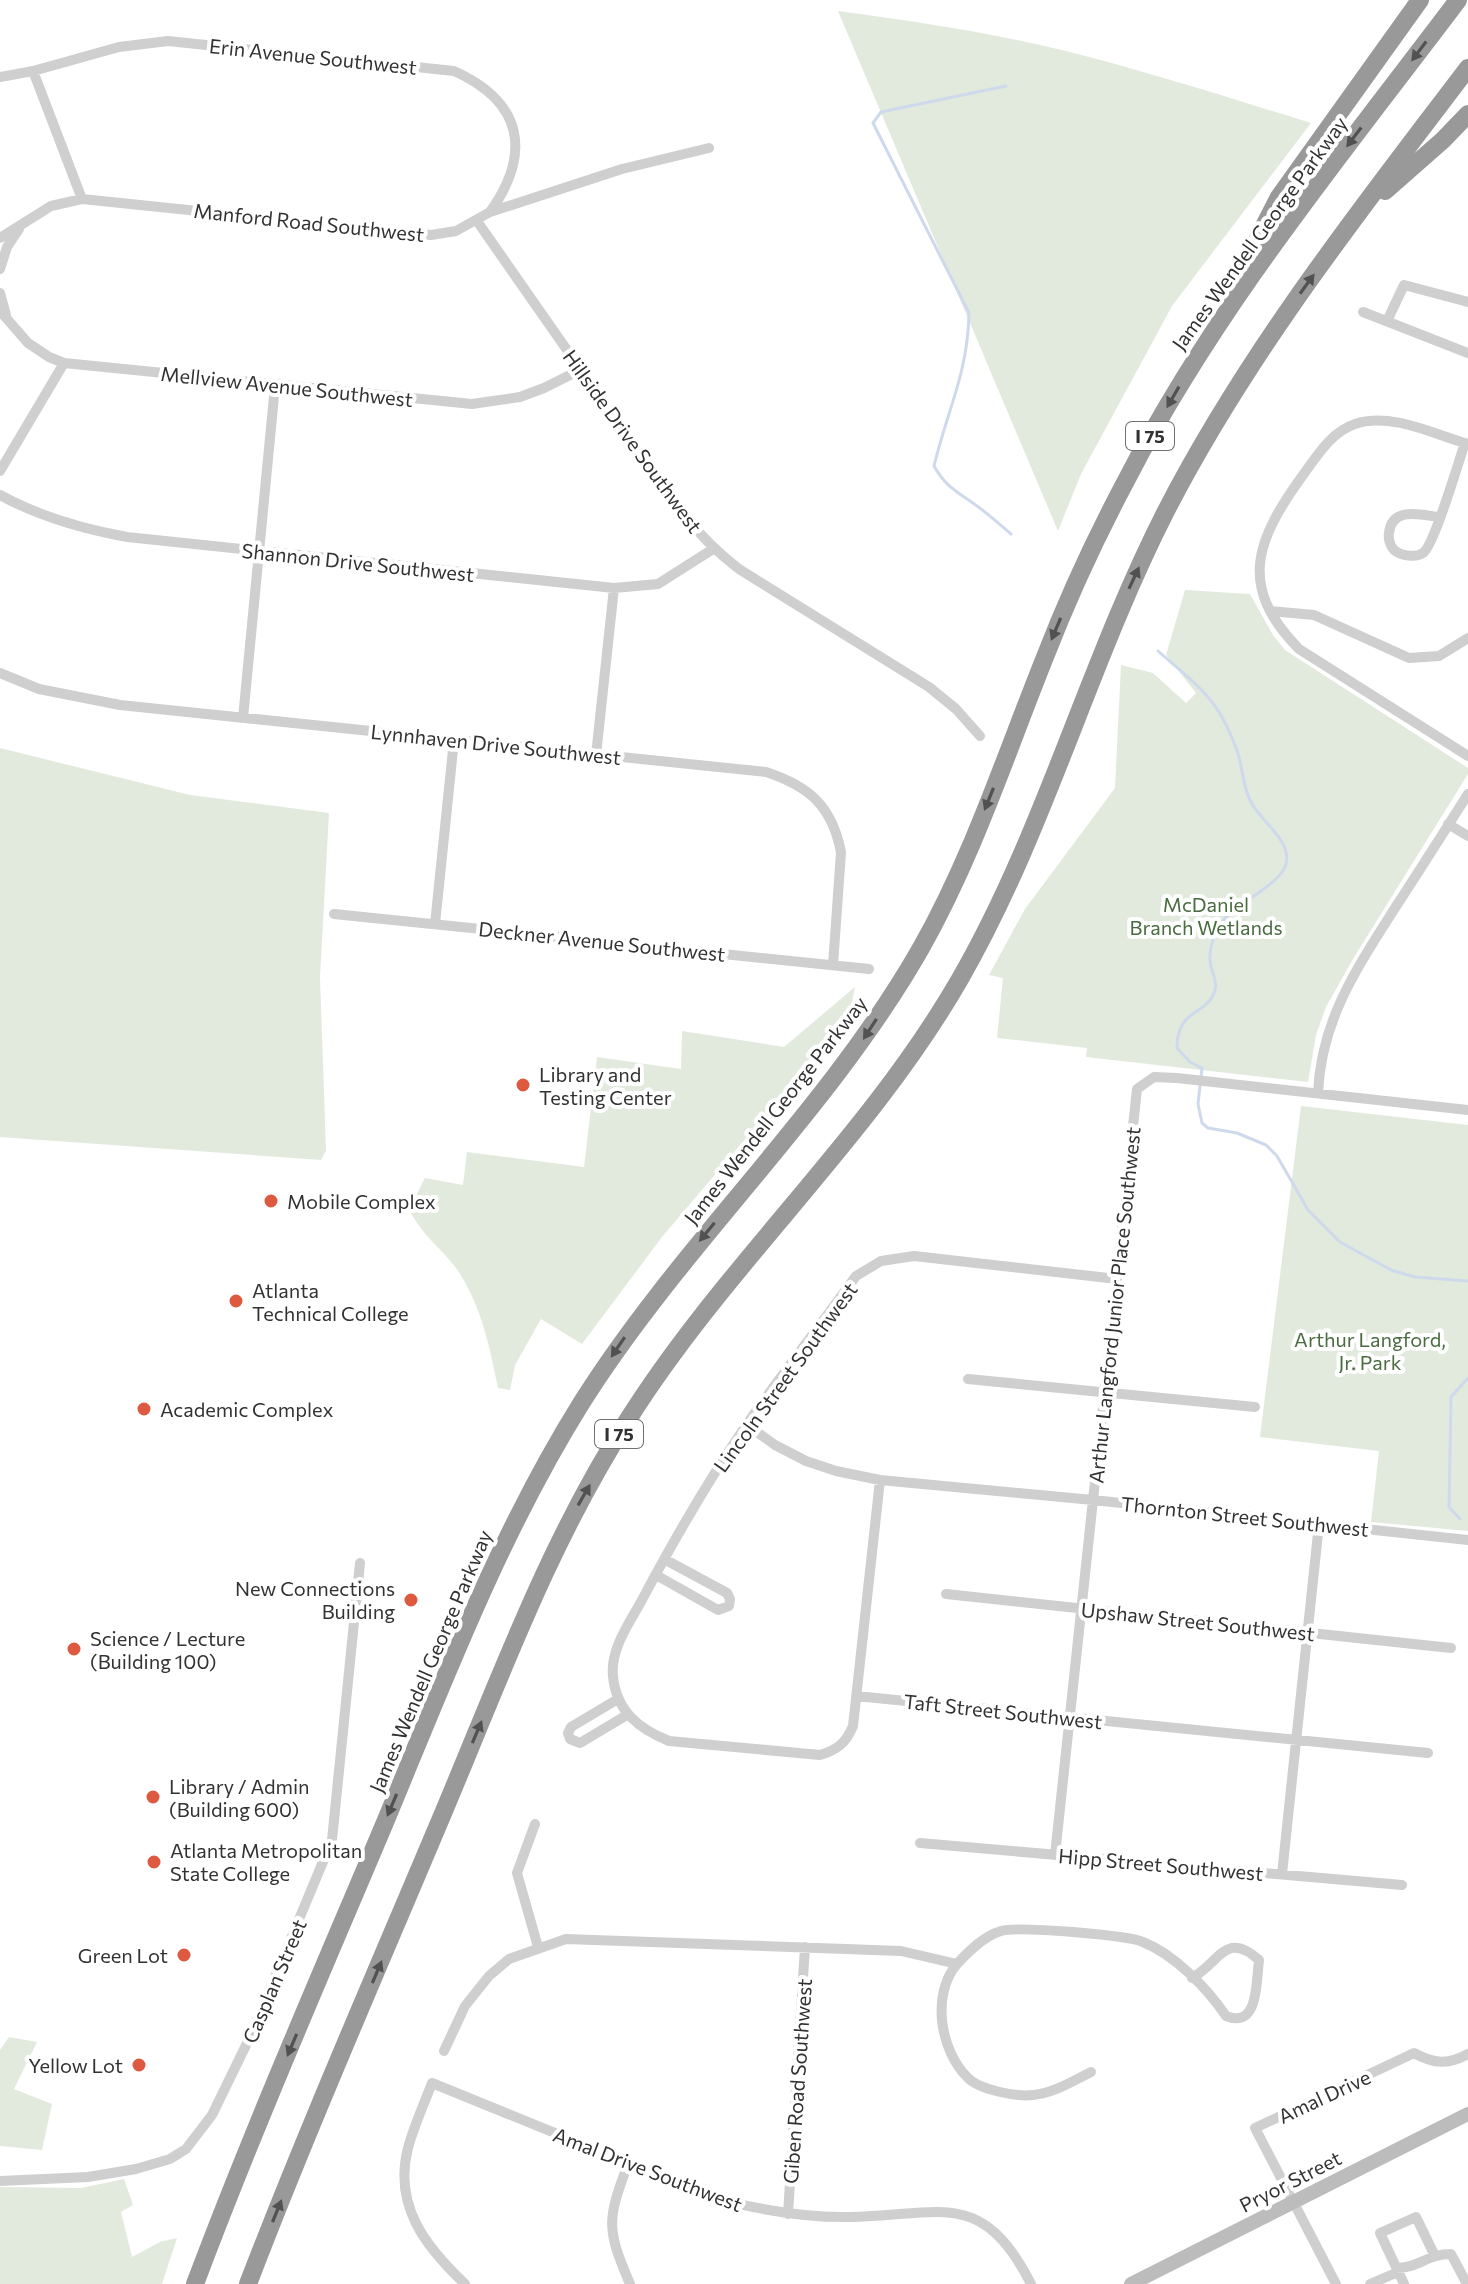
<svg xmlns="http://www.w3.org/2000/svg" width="1468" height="2284" font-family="Commissioner,sans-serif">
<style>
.green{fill:#e2eade}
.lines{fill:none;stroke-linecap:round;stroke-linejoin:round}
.stream{stroke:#cfd9ec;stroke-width:3}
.street{stroke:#cfcfcf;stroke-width:10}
.secondary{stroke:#bcbcbc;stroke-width:14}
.highway{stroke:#999;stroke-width:18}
.oneway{fill:#515151}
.poi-dot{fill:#dd593f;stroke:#fff;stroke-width:3}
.labels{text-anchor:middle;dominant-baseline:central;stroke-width:8;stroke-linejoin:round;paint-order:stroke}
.shield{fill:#fff;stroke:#707070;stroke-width:2}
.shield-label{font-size:18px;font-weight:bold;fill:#323232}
.street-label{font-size:20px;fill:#323232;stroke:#fff}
.park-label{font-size:20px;fill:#4a6c40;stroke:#fff}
.poi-label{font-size:20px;fill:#323232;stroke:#fff;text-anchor:start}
</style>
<rect width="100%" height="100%" fill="#fff"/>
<path class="green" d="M838 11C914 21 992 33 1066 51 1149 72 1230 98 1311 123L1172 306 1081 474 1058 531Z
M1185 590 1250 594 1273 635 1285 650 1468 768V774L1353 959 1326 1007 1316 1035 1308 1082 1086 1057 1087 1048 997 1038 1003 978 989 975 1025 909 1115 788 1121 665 1153 673 1186 703 1196 693 1166 655Z
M0 748 190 795 329 813 320 977 326 1151 321 1160 0 1137Z
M855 987 849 1017 662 1237 582 1344 541 1319 515 1365 510 1390 498 1388C490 1348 482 1309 460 1274 445 1250 422 1237 409 1209L425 1178 463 1185 467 1152 584 1167 597 1057 681 1069 682 1031 784 1047Z
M1301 1106 1468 1125V1531L1371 1522 1379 1451 1260 1437Z
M9 2037 37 2042 14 2089 52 2104 42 2150 0 2146V2050Z
M124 2179 133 2205 121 2212 132 2257 160 2242 177 2238 162 2284H0V2187L81 2188Z"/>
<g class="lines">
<path class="stream" d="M1006 86 881 112 873 123 969 313C968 373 947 411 934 466 944 484 954 490 970 501 985 511 998 523 1011 534
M1158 651C1177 668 1200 685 1215 706 1224 718 1237 747 1240 761 1243 775 1244 790 1251 802 1260 821 1292 840 1286 864 1280 886 1233 904 1220 925 1214 935 1209 949 1210 960 1210 970 1218 980 1215 990 1208 1016 1177 1007 1177 1048L1190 1062 1202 1068 1198 1104 1202 1123 1208 1128 1237 1133 1266 1145 1277 1156 1308 1210 1340 1242 1391 1270 1415 1277 1468 1281
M1460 1519 1449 1507 1451 1397 1468 1378"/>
<path class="street" d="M33 71 82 199
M0 77 33 71 119 47 168 41 454 71C523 102 532 153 490 212
M477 221C521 285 566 349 611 413 649 469 685 528 739 569L929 687 956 709 980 736
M0 238 51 206 82 199 431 235 456 231 490 212 622 169 709 148
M0 269 7 247 19 229
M0 293 6 315
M0 311 28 343 49 357 64 363 472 404 520 397 544 388 580 370
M1363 312 1468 353
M1387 321 1404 285 1468 302
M1468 444C1433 434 1391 412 1355 424 1331 432 1317 456 1303 475 1256 540 1237 586 1299 649L1468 756
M0 471 64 363
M0 495C40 517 83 529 127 537L614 588 658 584 713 549
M1439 517C1421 515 1392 506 1389 533 1388 538 1390 546 1394 550 1401 556 1416 558 1423 553 1434 546 1459 460 1465 443
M1270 611 1314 615 1409 658 1439 656 1468 638
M0 673 39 689 120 705 766 772C809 786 832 806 841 852L833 965
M243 718 275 386
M596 755 614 588
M1448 824 1468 836
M334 914 869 969
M435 924 454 740
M1318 1093C1321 1020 1357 968 1395 908 1420 870 1444 832 1468 794
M968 1379 1255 1407
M747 1425 775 1445 806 1461 836 1471 880 1480 1093 1500 1468 1540
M880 1480 853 1726C846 1743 837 1750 820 1755L669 1741C639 1729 616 1711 613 1676 610 1648 631 1621 643 1598 675 1538 709 1479 747 1424 782 1374 820 1326 856 1276L881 1261 914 1256 1117 1279
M656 1575 718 1610 729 1606 730 1599 727 1593 664 1559
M946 1594 1451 1648
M856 1696 1428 1753
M618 1699 571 1727 568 1733 570 1739 580 1743 627 1715
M535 1824 517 1873 538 1947
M920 1843 1402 1885
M1055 1855 1137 1089 1154 1077 1177 1078 1468 1110
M1282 1874 1319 1524
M957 1964C931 1994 940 2051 968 2078 980 2090 1017 2097 1033 2095 1054 2093 1073 2081 1091 2072
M444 2051 465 2006 489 1976 509 1959 566 1939 901 1951 957 1964C969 1951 984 1936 1001 1931 1019 1926 1127 1935 1143 1942 1175 1955 1207 1988 1226 2016 1259 2029 1256 1982 1259 1960 1226 1930 1220 1962 1192 1978
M628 2164C607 2220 606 2228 630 2284
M0 2181 88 2177 136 2169 170 2159 186 2149 212 2115 250 2037 332 1840 360 1563
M788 2214 805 1947
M1396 2268C1419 2268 1427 2254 1451 2254L1467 2284
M465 2284C426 2247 393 2206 408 2148 414 2126 424 2104 432 2083L717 2199C761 2210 804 2218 850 2217 939 2216 981 2186 1031 2284
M1336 2284 1255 2128 1414 2053C1434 2064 1448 2065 1468 2054
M1370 2284 1398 2272
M1404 2284 1380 2233 1416 2217 1434 2254"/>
<path class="secondary" d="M1131 2284 1468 2114"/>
<path class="highway" d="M1385 191 1443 140 1468 114
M1230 292 1279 197 1420 0
M195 2284C254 2127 321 1974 386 1820 445 1678 500 1533 582 1402 683 1242 827 1113 921 948 973 856 1006 754 1045 657 1069 595 1097 535 1128 477 1217 305 1342 154 1458 0
M248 2284C309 2125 378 1968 444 1811 500 1678 550 1540 629 1418 727 1263 868 1139 960 979 1045 831 1088 664 1166 511 1248 352 1360 210 1468 68"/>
</g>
<defs><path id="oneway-solid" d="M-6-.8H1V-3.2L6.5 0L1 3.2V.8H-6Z" transform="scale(2)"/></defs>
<g class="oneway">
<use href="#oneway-solid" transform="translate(1419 51) rotate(127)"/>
<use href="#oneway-solid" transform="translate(1354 137) rotate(127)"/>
<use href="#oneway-solid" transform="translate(1307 284) rotate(-54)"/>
<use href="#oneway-solid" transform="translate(1173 397) rotate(120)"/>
<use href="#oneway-solid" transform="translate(1134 578) rotate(-65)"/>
<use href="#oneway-solid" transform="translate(1056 629) rotate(113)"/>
<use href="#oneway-solid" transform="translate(989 799) rotate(112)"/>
<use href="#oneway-solid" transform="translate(870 1029) rotate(123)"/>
<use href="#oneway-solid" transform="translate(707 1232) rotate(129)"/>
<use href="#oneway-solid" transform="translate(618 1347) rotate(124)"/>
<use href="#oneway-solid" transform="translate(584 1495) rotate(-60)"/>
<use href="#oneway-solid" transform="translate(477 1732) rotate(-67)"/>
<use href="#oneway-solid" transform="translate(392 1805) rotate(113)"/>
<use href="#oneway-solid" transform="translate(377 1972) rotate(-67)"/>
<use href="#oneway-solid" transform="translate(292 2045) rotate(113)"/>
<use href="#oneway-solid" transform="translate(277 2211) rotate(-68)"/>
</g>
<g class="poi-dot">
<circle cx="523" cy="1085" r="8"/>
<circle cx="271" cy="1201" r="8"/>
<circle cx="236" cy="1301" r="8"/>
<circle cx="144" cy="1409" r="8"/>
<circle cx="411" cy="1600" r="8"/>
<circle cx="74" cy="1649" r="8"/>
<circle cx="153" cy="1797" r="8"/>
<circle cx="154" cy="1862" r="8"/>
<circle cx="184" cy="1955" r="8"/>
<circle cx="139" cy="2065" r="8"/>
</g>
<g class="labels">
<g class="shield">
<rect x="1126" y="422" width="48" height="28" rx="6"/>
<rect x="595" y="1420" width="48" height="28" rx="6"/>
</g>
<g class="shield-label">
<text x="1150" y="436">I 75</text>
<text x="619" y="1434">I 75</text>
</g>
<g class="street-label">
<text transform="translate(313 56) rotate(6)">Erin Avenue Southwest</text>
<text transform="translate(309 222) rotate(6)">Manford Road Southwest</text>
<text transform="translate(1259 233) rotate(-54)">James Wendell George Parkway</text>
<text transform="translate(287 386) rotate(6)">Mellview Avenue Southwest</text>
<text transform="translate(633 441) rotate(54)">Hillside Drive Southwest</text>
<text transform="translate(358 562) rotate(6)">Shannon Drive Southwest</text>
<text transform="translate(496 744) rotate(6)">Lynnhaven Drive Southwest</text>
<text transform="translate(602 941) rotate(6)">Deckner Avenue Southwest</text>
<text transform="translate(775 1110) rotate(-52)">James Wendell George Parkway</text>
<text transform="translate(1114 1305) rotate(-84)">Arthur Langford Junior Place Southwest</text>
<text transform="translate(785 1377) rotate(-54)">Lincoln Street Southwest</text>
<text transform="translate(1245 1516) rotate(6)">Thornton Street Southwest</text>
<text transform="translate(1198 1621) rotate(6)">Upshaw Street Southwest</text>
<text transform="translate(430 1661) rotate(-67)">James Wendell George Parkway</text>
<text transform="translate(1003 1711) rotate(6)">Taft Street Southwest</text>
<text transform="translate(1161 1864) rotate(5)">Hipp Street Southwest</text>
<text transform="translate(274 1981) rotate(-67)">Casplan Street</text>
<text transform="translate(797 2081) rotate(-86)">Giben Road Southwest</text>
<text transform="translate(1324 2096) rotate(-25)">Amal Drive</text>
<text transform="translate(648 2169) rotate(21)">Amal Drive Southwest</text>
<text transform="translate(1290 2181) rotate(-27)">Pryor Street</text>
</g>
<g class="park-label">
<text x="1206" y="904">McDaniel<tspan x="1206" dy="23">Branch Wetlands</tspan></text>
<text x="1370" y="1339">Arthur Langford,<tspan x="1370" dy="23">Jr. Park</tspan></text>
</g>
<g class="poi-label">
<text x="539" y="1074">Library and<tspan x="539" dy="23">Testing Center</tspan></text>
<text x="287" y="1201">Mobile Complex</text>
<text x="252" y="1290">Atlanta<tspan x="252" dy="23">Technical College</tspan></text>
<text x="160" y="1409">Academic Complex</text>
<text x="395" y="1588" text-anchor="end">New Connections<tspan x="395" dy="23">Building</tspan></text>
<text x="90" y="1638">Science / Lecture<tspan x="90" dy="23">(Building 100)</tspan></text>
<text x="169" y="1786">Library / Admin<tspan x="169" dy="23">(Building 600)</tspan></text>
<text x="170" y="1850">Atlanta Metropolitan<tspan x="170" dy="23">State College</tspan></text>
<text x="168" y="1955" text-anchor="end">Green Lot</text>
<text x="123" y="2065" text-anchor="end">Yellow Lot</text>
</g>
</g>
</svg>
